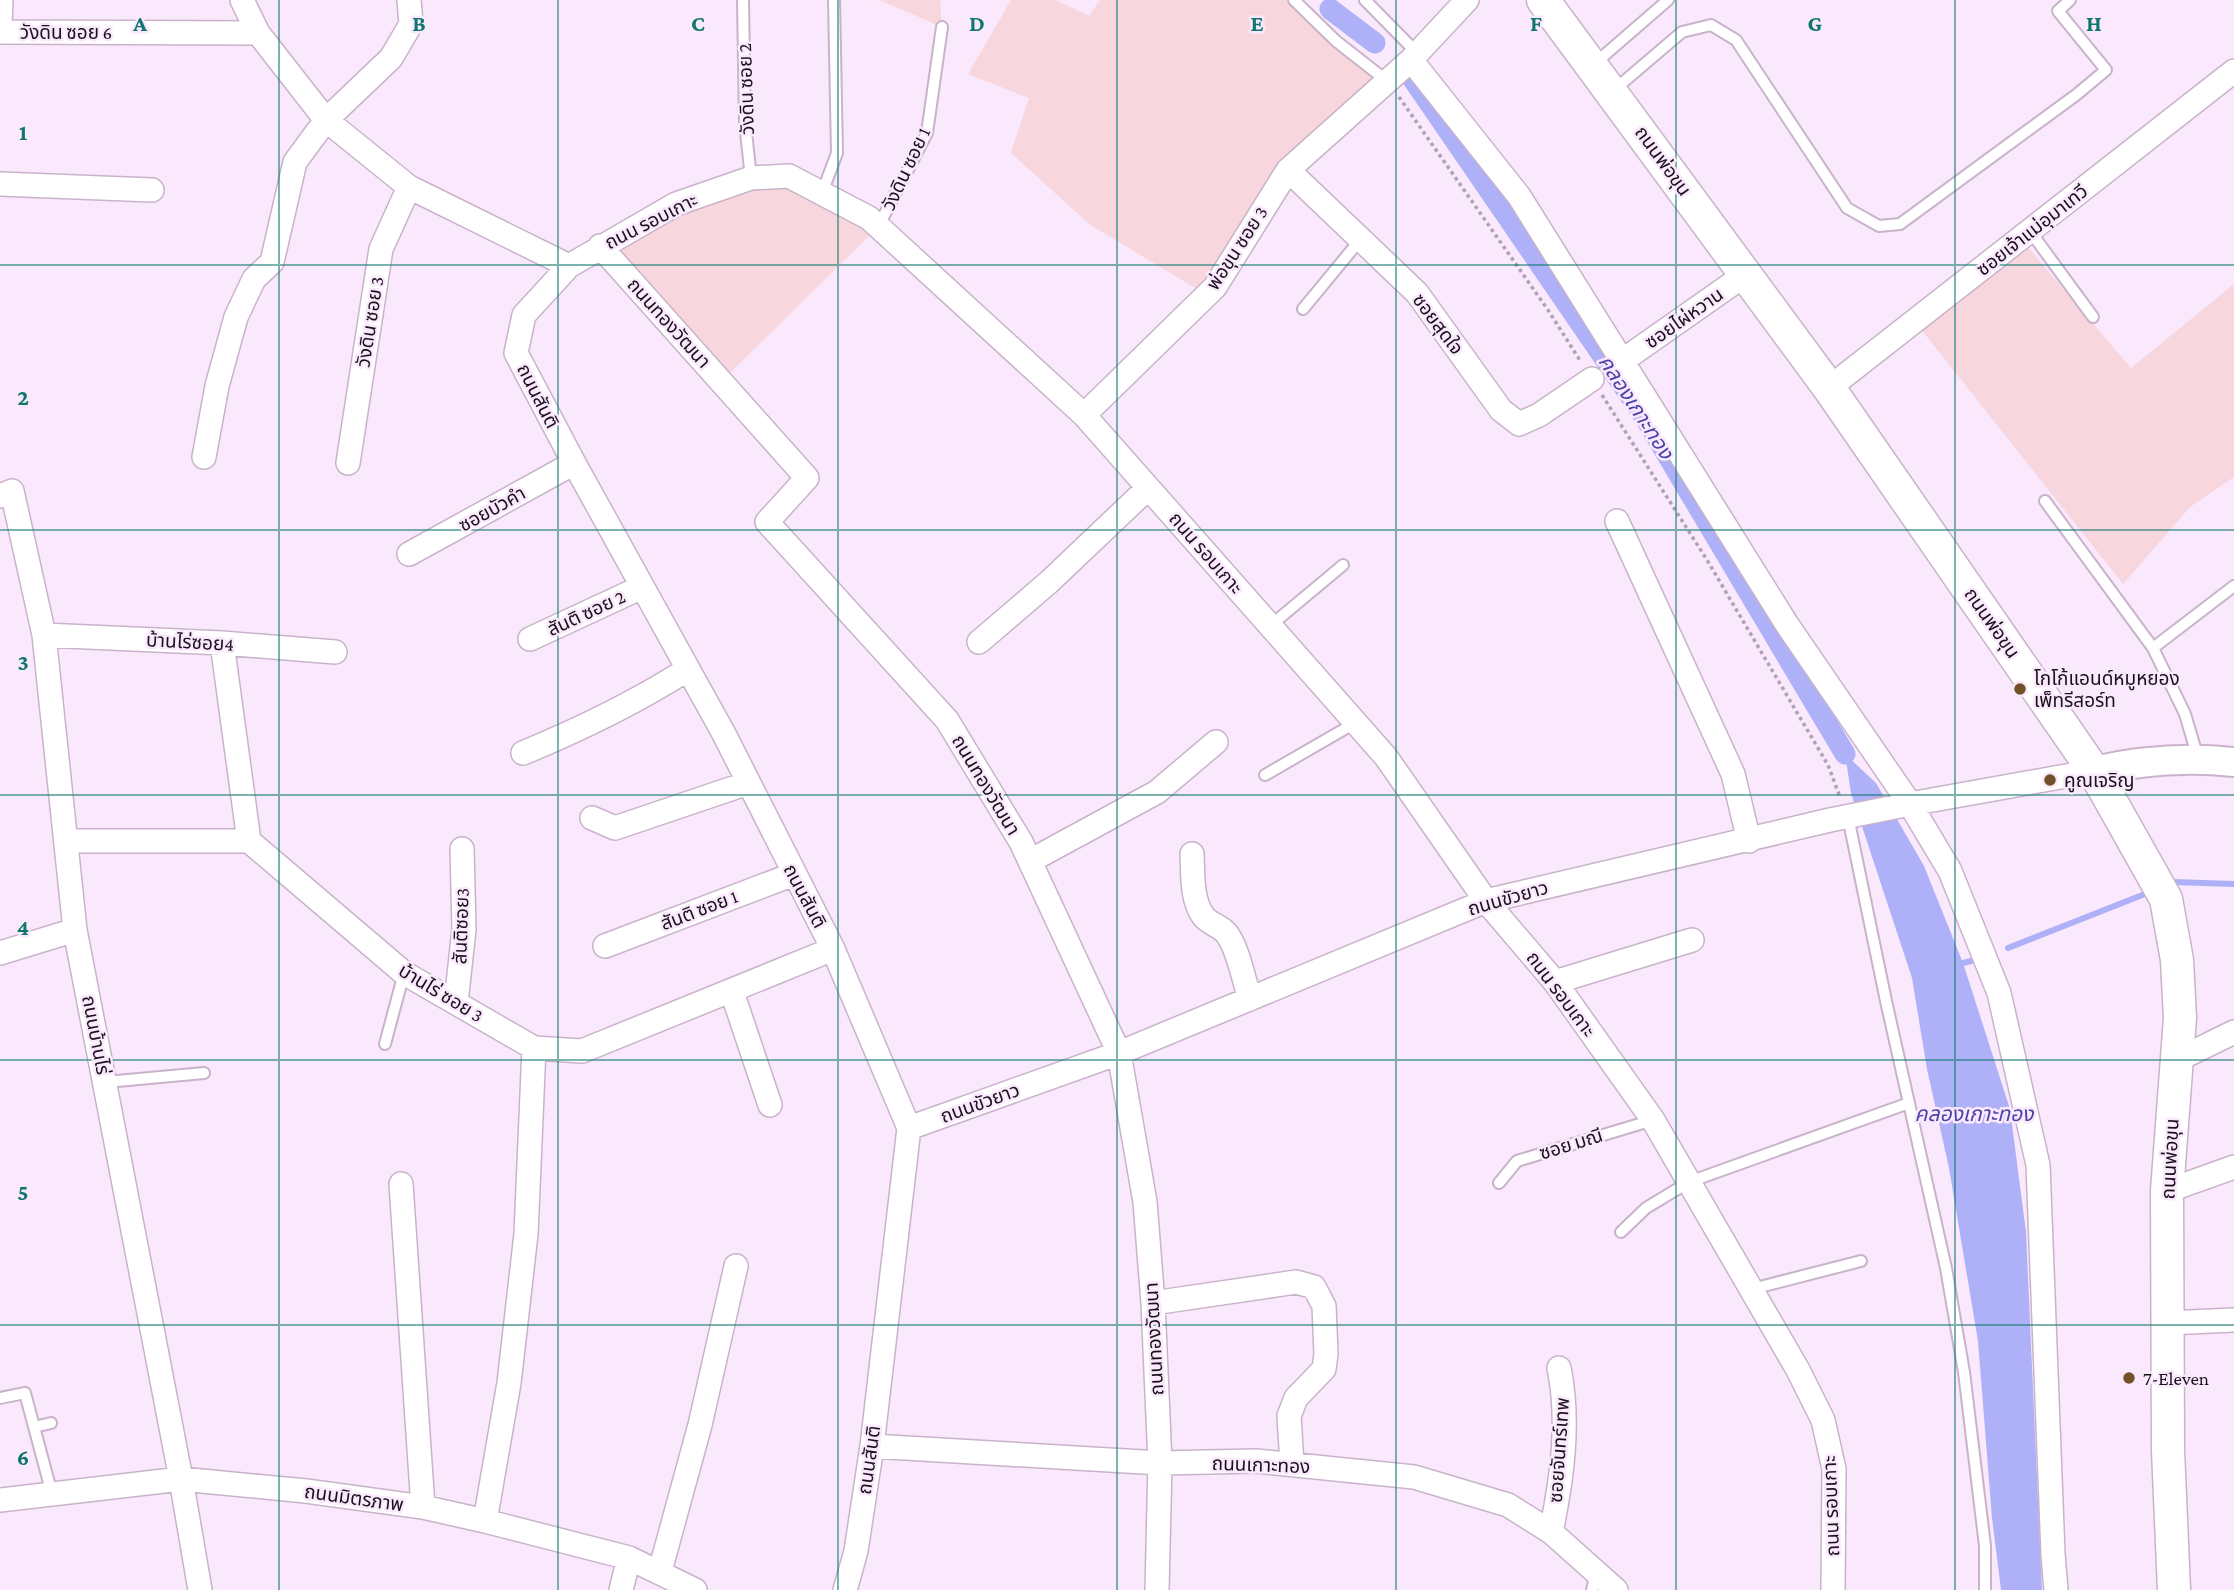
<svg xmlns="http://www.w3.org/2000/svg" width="2234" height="1590" font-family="'Crimson Pro','Noto Sans Thai',serif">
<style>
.green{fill:#f7d7dd}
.water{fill:#aeb1f7}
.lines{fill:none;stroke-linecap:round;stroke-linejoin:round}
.stream{stroke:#aeb1f7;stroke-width:6}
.canal{stroke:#aeb1f7;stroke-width:21}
.service-casing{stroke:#c9b3cb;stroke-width:14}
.minor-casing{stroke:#c9b3cb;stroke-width:26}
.tertiary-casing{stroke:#c9b3cb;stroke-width:32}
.secondary-casing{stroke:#c9b3cb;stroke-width:35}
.path{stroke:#b0a2b2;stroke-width:3.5;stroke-dasharray:3.5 3.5;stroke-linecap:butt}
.service{stroke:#fff;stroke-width:10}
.minor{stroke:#fff;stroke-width:23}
.tertiary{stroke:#fff;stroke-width:28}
.secondary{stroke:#fff;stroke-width:32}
.grid{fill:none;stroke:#0f766e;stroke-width:2;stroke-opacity:0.55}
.poi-dot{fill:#735029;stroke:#fae8fc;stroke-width:2.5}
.labels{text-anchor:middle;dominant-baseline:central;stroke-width:5;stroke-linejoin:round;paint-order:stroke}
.street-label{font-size:19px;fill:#1a121b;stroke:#fae8fc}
.poi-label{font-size:19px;fill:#1a121b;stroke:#fae8fc;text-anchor:start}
.water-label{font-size:21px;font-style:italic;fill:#4b44a7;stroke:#fae8fc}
.grid-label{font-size:23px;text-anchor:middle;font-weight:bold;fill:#0f766e;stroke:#fae8fc;stroke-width:5;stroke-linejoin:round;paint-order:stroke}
</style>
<rect width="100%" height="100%" fill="#fae8fc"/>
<path class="green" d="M879 0H940L942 27Z
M1011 0H1056L1089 16 1100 0H1295L1385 81 1285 167 1207 295 1089 224 1011 153 1029 98 968 74Z
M789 176 878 227 721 382 600 246 676 204Z
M2025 244 2131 368 2234 284V477L2190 507 2123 584 1920 328Z"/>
<path class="water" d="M1845 754 1876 783 1924 866 1963 963 2010 1109 2026 1232 2042 1590H2001L1992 1518 1978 1341 1949 1168 1927 1069 1912 978 1851 793Z"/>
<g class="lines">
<path class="stream" d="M2167 885 2173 882 2234 884
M2008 948 2150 892
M1963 963 1971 961"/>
<path class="canal" d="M1330 9 1375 43
M1408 72 1644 416 1845 754"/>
<g class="service-casing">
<path id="service" d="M743 0 745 123 751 178
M1294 0 1336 41 1387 81
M1365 0 1417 53
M1593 65 1668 0
M1614 90 1682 32 1711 25 1736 40 1847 208 1879 226 1900 224 2076 95 2106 70 2058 11 2070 0
M822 193 837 153 834 0
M878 227 927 133 942 27
M2030 231 2093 317
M1303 309 1360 240
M2045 501 2153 648 2185 714 2198 758
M1270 626 1343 565
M2153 648 2234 586
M1265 775 1355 723
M1848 817 1886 1001 1946 1268 1964 1372 1985 1546V1590
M385 1044 404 973
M106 1082 204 1073
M1499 1183 1517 1161 1653 1120
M1621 1232 1646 1208 1689 1182 1909 1103
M1752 1289 1861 1261
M0 1398 25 1393 52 1494
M34 1427 51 1423
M1592 1590 1596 1572"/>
</g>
<g class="minor-casing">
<path id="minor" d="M242 0 258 33 326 120 409 187 569 266 676 204 751 178 789 176 869 218 1084 415 1386 757 1486 901 1555 982 1653 1120 1798 1370 1823 1420 1834 1469 1833 1590
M0 23 1 0
M0 32 258 33
M1411 60 1519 196 1786 623 1910 804 1950 871 1999 993 2038 1165 2053 1554 2056 1590
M1288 170 1417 293 1501 410 1519 424 1539 415 1592 379
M0 184 152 190
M600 246 807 478 767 522 947 720 1021 842 1119 1053 1145 1202 1153 1303 1160 1463 1157 1590
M569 266 524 315 516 353 574 463 724 734 833 949 909 1128 872 1446 856 1551 845 1590
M1622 361 1746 274
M1829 388 2234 71
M1084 415 1215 287 1288 170 1411 60 1467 0
M204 457 217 386 236 317 254 279 272 262 295 162 326 120 391 58 411 24 409 0
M348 463 381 249 409 187
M0 496 12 491 44 635 75 930 181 1479 200 1590
M1617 521 1733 774 1749 841
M409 554 574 463
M44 635 222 643 335 652
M530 639 642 587
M979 642 1049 582 1148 488
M222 643 249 841
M523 753C581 729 635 703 688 669
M592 818 615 828 748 783
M67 841H249L404 973 534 1048 582 1051 833 949
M1192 854C1193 874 1191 900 1204 917 1211 925 1224 927 1229 937 1239 953 1244 981 1250 999
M1030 861 1157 792 1216 742
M605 946 794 874
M0 953 75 930
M1555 982 1692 940
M732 992 770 1105
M456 1003 464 929 462 849
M2177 1060 2234 1032
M909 1128 1119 1053 1486 901 1830 820 1910 804 2094 771
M401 1184 423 1507
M2167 1191 2234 1167
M1153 1303 1296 1282 1314 1287 1324 1306 1326 1354 1324 1369 1296 1398 1289 1416 1292 1464
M2167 1323 2234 1320
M872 1446 1160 1463 1256 1461 1414 1477 1508 1505 1551 1532 1616 1590
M0 1500 181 1479 306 1491 423 1507 485 1521 629 1558 695 1590
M485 1521 509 1383 526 1234 534 1048
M1551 1532C1562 1479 1570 1422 1559 1368
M660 1571 700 1425 736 1266
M621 1590 629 1558"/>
</g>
<g class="tertiary-casing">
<path id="tertiary" d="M2094 771C2142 760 2185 757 2234 762"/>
</g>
<g class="secondary-casing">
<path id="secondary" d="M1543 0 1829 388 2094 771 2166 899 2177 960 2180 1018 2167 1191 2168 1450 2174 1590"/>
</g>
<path class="path" d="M1399 97 1548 310 1581 362
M1602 395 1707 560 1828 765 1840 797"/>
<use href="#service" class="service"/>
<use href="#minor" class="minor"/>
<use href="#tertiary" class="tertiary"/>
<use href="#secondary" class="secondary"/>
</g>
<path class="grid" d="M279 0V1590M558 0V1590M838 0V1590M1117 0V1590M1396 0V1590M1676 0V1590M1955 0V1590M0 265H2234M0 530H2234M0 795H2234M0 1060H2234M0 1325H2234"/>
<g class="poi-dot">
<circle cx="2020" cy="689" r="7"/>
<circle cx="2050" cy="780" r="7"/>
<circle cx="2129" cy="1378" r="7"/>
</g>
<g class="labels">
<g class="street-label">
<text x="66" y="32">วังดิน ซอย 6</text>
<text transform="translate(746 89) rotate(-92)">วังดิน ซอย 2</text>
<text transform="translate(1663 161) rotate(54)">ถนนพ่อขุน</text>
<text transform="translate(906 169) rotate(-65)">วังดิน ซอย 1</text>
<text transform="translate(651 221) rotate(-27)">ถนน รอบเกาะ</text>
<text transform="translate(2032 230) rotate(-38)">ซอยเจ้าแม่อุมาเทวี</text>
<text transform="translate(1237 248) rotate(-57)">พ่อขุน ซอย 3</text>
<text transform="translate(1684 318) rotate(-35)">ซอยไผ่หวาน</text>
<text transform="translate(370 322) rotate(-81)">วังดิน ซอย 3</text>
<text transform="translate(669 323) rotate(48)">ถนนทองวัฒนา</text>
<text transform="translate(1438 324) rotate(53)">ซอยสุดใจ</text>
<text transform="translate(538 396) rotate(63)">ถนนสันติ</text>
<text transform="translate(492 509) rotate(-29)">ซอยบัวคำ</text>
<text transform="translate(1206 553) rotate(49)">ถนน รอบเกาะ</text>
<text transform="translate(586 613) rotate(-25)">สันติ ซอย 2</text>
<text transform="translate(1992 623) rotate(55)">ถนนพ่อขุน</text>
<text transform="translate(190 642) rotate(3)">บ้านไร่ซอย4</text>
<text transform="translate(986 785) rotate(59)">ถนนทองวัฒนา</text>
<text transform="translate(805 896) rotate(62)">ถนนสันติ</text>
<text transform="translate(1508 898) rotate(-16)">ถนนขัวยาว</text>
<text transform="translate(699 910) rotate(-21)">สันติ ซอย 1</text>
<text transform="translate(461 926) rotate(-88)">สันติซอย3</text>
<text transform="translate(441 993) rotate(31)">บ้านไร่ ซอย 3</text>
<text transform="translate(1561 994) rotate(53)">ถนน รอบเกาะ</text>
<text transform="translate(96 1035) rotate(79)">ถนนบ้านไร่</text>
<text transform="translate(980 1103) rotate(-20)">ถนนขัวยาว</text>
<text transform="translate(1571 1144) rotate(-17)">ซอย มณี</text>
<text transform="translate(2170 1159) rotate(-87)">ถนนพ่อขุน</text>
<text transform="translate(1154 1339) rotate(-93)">ถนนทองวัฒนา</text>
<text transform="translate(1559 1450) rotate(-86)">ซอยจันทร์เทพ</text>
<text transform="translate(869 1460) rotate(-82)">ถนนสันติ</text>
<text transform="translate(1261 1465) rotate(2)">ถนนเกาะทอง</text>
<text transform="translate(354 1498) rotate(8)">ถนนมิตรภาพ</text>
<text transform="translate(1831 1506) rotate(-92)">ถนน รอบเกาะ</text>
</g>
<g class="poi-label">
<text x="2034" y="678">โกโก้แอนด์หมูหยอง<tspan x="2034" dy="22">เพ็ทรีสอร์ท</tspan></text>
<text x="2064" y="780">คูณเจริญ</text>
<text x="2143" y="1378">7-Eleven</text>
</g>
<g class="water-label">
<text transform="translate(1636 407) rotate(57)">คลองเกาะทอง</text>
<text x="1974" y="1114">คลองเกาะทอง</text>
</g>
</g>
<g class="grid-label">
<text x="140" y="31">A</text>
<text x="419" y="31">B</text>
<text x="698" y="31">C</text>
<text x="977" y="31">D</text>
<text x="1257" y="31">E</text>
<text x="1536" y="31">F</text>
<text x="1815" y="31">G</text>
<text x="2094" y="31">H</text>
<text x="23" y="140">1</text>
<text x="23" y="405">2</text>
<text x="23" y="670">3</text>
<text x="23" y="935">4</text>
<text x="23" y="1200">5</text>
<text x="23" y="1465">6</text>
</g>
</svg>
